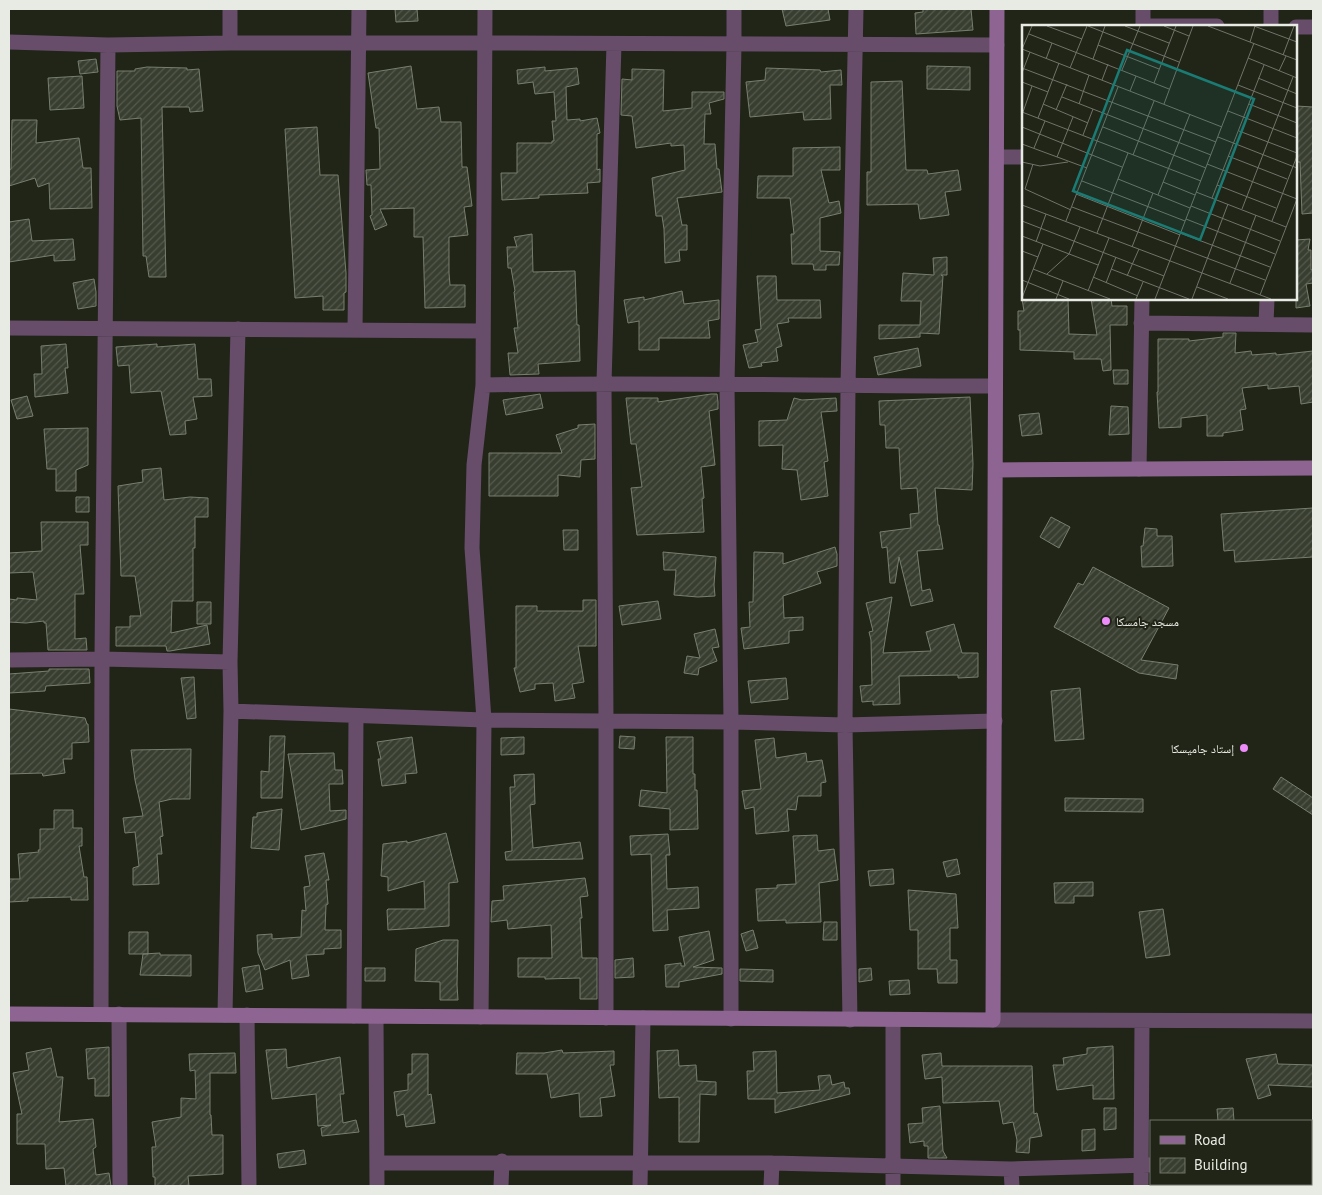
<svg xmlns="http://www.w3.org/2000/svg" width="1322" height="1195" font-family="'PT Sans','Noto Naskh Arabic',sans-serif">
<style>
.building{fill:url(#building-hatch);stroke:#787f6f}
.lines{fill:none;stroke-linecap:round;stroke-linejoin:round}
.street{stroke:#674d6a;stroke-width:15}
.secondary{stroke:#8e6592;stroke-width:15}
.poi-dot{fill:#ed8cf9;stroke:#202518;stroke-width:2}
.labels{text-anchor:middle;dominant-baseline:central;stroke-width:4;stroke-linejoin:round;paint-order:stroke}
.poi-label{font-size:12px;fill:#e8ebe3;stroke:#202518;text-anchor:start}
.inset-road{fill:none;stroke:#707469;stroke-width:1}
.view{fill:#1a7c74;fill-opacity:0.15;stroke:#1a7c74;stroke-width:2.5}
.inset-edge{fill:none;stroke:#e8ebe3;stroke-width:2.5}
</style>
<defs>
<pattern id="building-hatch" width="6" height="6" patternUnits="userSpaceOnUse" patternTransform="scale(1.25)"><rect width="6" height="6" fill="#383e30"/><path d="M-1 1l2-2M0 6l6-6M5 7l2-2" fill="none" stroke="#555a4e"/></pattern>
</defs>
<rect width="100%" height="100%" fill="#202518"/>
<path class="building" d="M395 9H417L418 21 396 22Z
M782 9H828L830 20 786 26Z
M923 9H971L973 30 916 34 915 13 923 12Z
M96 59 98 72 80 74 78 61Z
M411 66 417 109 439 107 441 122H461L462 167H467L472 206 464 207 468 235 449 237V273L450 285H465V307L425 308 423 237H414V208L380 209 387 225 375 230 370 216 372 215 371 185H367L366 170 380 169 379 128H376L368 73Z
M927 66 970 67V90L927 89Z
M147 67 187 68V70L199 69 203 111 190 112 189 107H162L166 277H149L146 256H143L141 118 120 120 117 106V71H135V69Z
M545 67V71L577 68 579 84 566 87 567 120 580 119V121L597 118 600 133 597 134V170L600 169V182L587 183 588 193 539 195V198L502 200 501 173H517V143H552V141H554L552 121H556L554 92 535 94 533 82 518 84 517 70Z
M766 68 820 70 821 72 841 70 842 85H830L831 119 804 120 803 112 750 117 746 82 765 80Z
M632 69 664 70 663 111 692 108V92H724V99L709 103 711 114H705L704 144H715L717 169H719L722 192 677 198 682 225H687V250H679L680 261 665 263 664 229 662 216H656L652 178 685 170 684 145 671 146V143L636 148 632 116 621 115 622 79 632 80Z
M82 76 84 108 50 110 48 78Z
M902 81 906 170H927L928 174 958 170 961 190 945 192 949 215 920 219 918 204 867 205V172H871V82Z
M1296 106 1313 107V213L1302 214 1300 162H1296Z
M12 120H37L36 143 79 138 83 168H91L92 208 50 209 49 183 38 187 35 178 9 186V170L11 169Z
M317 127 320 175H338L346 273V292L344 293V310H323V296L295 298 285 129Z
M840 147V170H821L829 203 839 201 841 213 820 218V251L840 252 839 265H826V270H814L813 264H792L791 234H794L790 198H757L758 176H793V148Z
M29 219 32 241 73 239 75 260 54 261V255L9 262V222Z
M532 234 533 272 575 271 577 325H579L580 361 538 364 539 374 510 375 508 353H518L514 328H518L514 292 515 291 511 268H508L507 247H517L514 237Z
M1310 239 1308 250H1311V270L1313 269V283L1306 284 1310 306 1296 308V240Z
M947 257V275H941L943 276 939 334 920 333V337L879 339V325H920L921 301H901L903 273 934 275 933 258Z
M757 276H776L777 300H820L821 318H788L789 322 777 324 782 346 776 348 778 361 761 363 762 366 749 368 743 345 758 342 755 330 761 329Z
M94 279 96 292V306L78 309 73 283Z
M682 291 684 304 719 300V319L708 321 710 338H659V350H639V321L628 323 624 300 644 297V300Z
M1022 299H1068L1069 334 1097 335 1091 299H1111L1112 306H1127V325H1110L1111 370 1103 371 1101 359H1074V352L1020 350V330H1018V311H1024Z
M1223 333H1236L1235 353 1251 351 1252 355 1276 353V355L1313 351V402L1301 404 1299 386 1268 389V385L1242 388 1246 409 1240 410 1243 430 1223 433V436H1207V415L1181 418V427L1159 428 1157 392H1158V339H1189V341L1223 337Z
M66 344 68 368H65L68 393 35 397 34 374H42L41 346Z
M157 344V347L195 344 198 379H211L212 396 193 397 197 419 185 421 186 434 170 435 161 391 131 393 129 365 118 366 116 347Z
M918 348 921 366 878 375 874 357Z
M1113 370H1128V384H1114Z
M540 394 543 408 506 415 503 400Z
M711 394H717L718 402V409L709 411 715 465 701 467 704 498 702 499 704 532 637 535 631 488 642 487 636 444H631L626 398H658V402Z
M27 396 33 416 17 419 11 400Z
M970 397 973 464 972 490 935 488 938 525H939L943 549 917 551 922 591 930 589 933 601 911 606 899 557 895 583H890L887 547 882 548 880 532 911 528 910 514 919 513 917 488 901 489 899 448H886L885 425H880L879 401Z
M794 398 802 400 836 398 837 411 821 412 828 461 824 462 828 496 801 500 797 470 782 469 783 445 759 446V421L787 420Z
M1111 406 1128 407 1129 434 1109 435Z
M1039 413 1042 434 1022 436 1019 415Z
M595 424V459L581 460 580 477 558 475V496H489V453H562L556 435 578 428V425Z
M88 428V465L76 470V491H56V469H47L44 429Z
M161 468 164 500 190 497 208 498V517H195V548H193V601H172L171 633 207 625 210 644 170 651H167L166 646H116V627H130V616H141L135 576H121L118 486 143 482 142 470Z
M76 497H89V512H76Z
M1313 508V557L1235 562 1234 550 1224 551 1221 514Z
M1051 517 1070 527 1059 548 1040 537Z
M41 522H88V545H80L84 594H75V639L86 638 87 650H48L46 623H44V621L26 623 9 622V599L17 600V598L37 600 33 572 9 573V553L42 551Z
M1145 528 1157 529V536H1172L1173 566 1142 567 1141 546H1143Z
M563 530H578V550H564Z
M835 547 837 554V566L817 572 821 583 783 596 784 618 803 617V630L789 631V643L744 649 741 628 750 627 749 602H753L754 552 783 553V564Z
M663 552 716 557 714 585 715 596 698 597 674 595 676 570H664Z
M1093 567 1169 608 1141 660 1178 665 1176 679 1139 673 1054 627 1078 583 1083 585Z
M892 597 883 653 931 651 926 632 954 624 962 653H978V677L958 678V675L899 676 900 704 873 705V701L862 702 860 686 872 685 871 640 869 632 873 631 866 603Z
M583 600H596V646H578L584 682 572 684 575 698 555 701 553 683 535 684V689L520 692 514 668H516V606H537V611H583Z
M658 601 661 619 622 625 619 606Z
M197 602H211V624H197Z
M715 629 719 647 712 648 717 661 699 668 698 675 684 673 687 656 700 658 694 634Z
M49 669H89L90 683 46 686 45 691 9 693V674L49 671Z
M194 677 196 718 187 719 181 678Z
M786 678 788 699 751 703 748 681Z
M1080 688 1084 739 1055 741 1051 691Z
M9 709 85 718 87 724H88L89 742 72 743V759H63L65 773 43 776 42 773 9 774Z
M270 736H285L282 798H261V771L269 772Z
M620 736 635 737 634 749 619 748Z
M412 737 417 773 405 774 406 783 382 786 378 759H381L377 742Z
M524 737V754L501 755V738Z
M666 737H693V774H695V790H697L698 829 670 830V809L639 806 641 790 667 793Z
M774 738 776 758 806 753 807 762 822 760 826 782 821 783V796H798L796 810 787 809 789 831 756 834 754 807 745 809 742 791 761 789 755 740Z
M191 749 190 799H172L159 802 163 836 160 837 162 854H157L159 884 133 885V868L139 866 135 832 125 833 123 818 143 816 135 780 131 750Z
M334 753 335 770H342L343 784H329L330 811 346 810V819L301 830 288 754Z
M534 774 535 804 530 805 533 848 580 842 583 859 506 860 505 852 512 851 510 787H515L514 775Z
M1281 777 1313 798V815L1273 789Z
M1065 798 1143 799V812L1065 811Z
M282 809 279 850 251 848 253 817H257V813Z
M54 810H73V828H82V846H79L84 877H87L88 900H71V897L28 898V901L9 902V879H20L18 854 39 852 38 850H40V829H54Z
M446 833 458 882 449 883V926L388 930 387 910 388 909H425L424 881 388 891V877L381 876 383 844 407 841V843Z
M668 834 670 855H666L667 889 698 887 699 908 667 910 668 930 653 931 651 854 631 855 630 836Z
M817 835 818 851 834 849 838 880 819 883 821 922 786 923V920L758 921 756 889 777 888V885L796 884 793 836Z
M324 853 329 880H326L328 904 326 905 325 930H341V948L324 949V954L306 955 309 976 292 979 290 960 265 970 258 953 257 935 272 934V939L301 937 302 910 306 911 304 887 310 886 305 856Z
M957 859 960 874 947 877 943 862Z
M893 869 894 884 870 886 868 871Z
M585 878 588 896 580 897 582 918H580L582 958H597V999H580V978L545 979V977H518V958H552L551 925 508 929 507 920 491 922 492 901 504 900 503 886Z
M1093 882V896H1074V903H1055L1054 883Z
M908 890 956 894 958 928H950V960H957V983H938L937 969H918V930H910Z
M1163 909 1170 955 1146 958 1139 912Z
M824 922H837V940H823Z
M753 930 758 948 746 951 741 934Z
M709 931 714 960 693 967 722 968V974L679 982V987H666L665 965 681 963V966H685L679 937Z
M129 932H148V954H129Z
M443 940H458L457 985 458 1000H440V982L415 981 416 949Z
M160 953V955H191V976L140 975 143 954Z
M633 958 634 977 615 978V960Z
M259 965 263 989 246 992 242 968Z
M365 968H385V981H365Z
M871 968 872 980 859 982V969Z
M740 969 773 970V982L740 981Z
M909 980 910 994 890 995 889 981Z
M1113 1046 1114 1099H1093V1085L1057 1090 1053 1065H1064L1063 1058 1087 1054V1048Z
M109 1047V1096H95V1078L88 1079 86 1049Z
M51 1048 57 1077H63L59 1122 93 1119 96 1147 93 1149 96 1175 109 1173 111 1186H66L64 1168 46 1169 45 1144H17V1114H22L13 1073 29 1070 26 1053Z
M286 1049 287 1068 340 1057 344 1094H340L343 1123 356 1120 359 1132 322 1136 321 1128 331 1125 318 1126 316 1094 272 1099 266 1050Z
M562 1050 563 1053 614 1051V1065H610L615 1096 600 1098 602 1116 580 1117 579 1093 551 1098 547 1074H516L517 1053H544Z
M678 1050 679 1066 696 1065 697 1081 716 1082V1095L700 1094 699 1142H679V1097L659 1098 657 1051Z
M776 1051 777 1093 820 1090 818 1076 830 1075 832 1085 844 1082 845 1088H849L850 1094 775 1113V1099H748L747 1071H754L753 1052Z
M235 1053 236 1073H210V1115H211L212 1135H223V1174L188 1176 189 1186H155V1177H153L152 1147H156L152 1122 181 1117V1098L196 1099 195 1070 190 1071 189 1054Z
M941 1053 942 1066H1032L1034 1114 1037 1113 1042 1136 1030 1138 1029 1153 1016 1152 1017 1140 1013 1122 1003 1124 999 1101 943 1103 942 1077 925 1079 922 1055Z
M412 1054H428V1095L431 1094 435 1123 406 1127 404 1114 397 1116 394 1092 408 1090V1074H412Z
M1276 1054 1278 1064 1313 1065V1087L1268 1085 1271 1095 1258 1099 1246 1059Z
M940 1106 943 1151 947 1158H928V1146H924V1141L910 1143 908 1124 923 1123 922 1108Z
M1104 1108H1116V1129L1104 1130Z
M1233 1108 1234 1121H1218L1217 1109Z
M1095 1129V1150L1082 1151V1130Z
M304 1150 306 1164 279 1168 277 1154Z"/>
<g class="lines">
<path class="street" d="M230 9V43
M1143 26H1217
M1143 26V9
M1271 26V9
M1296 27H1313
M9 42 108 45 230 43H485L997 45
M997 157H1023
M1141 323 1313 325
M1266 324 1267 299
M9 328 482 331
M355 330 359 9
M483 385C654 382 825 386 995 386
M1139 469 1142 299
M9 660 102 659 230 662
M231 711 484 720 731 722 845 725 995 721
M101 1014 102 659 108 45
M119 1014 120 1186
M225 1015 231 711 230 662 238 329
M247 1015 249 1186
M354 1016 356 716
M376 1017 377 1186
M481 1017 484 720 472 548 474 465 483 385 485 9
M606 1018V721L604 383 614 44
M731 1019V722L727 384 734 45V9
M850 1020 845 725 848 386 856 9
M993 1020 1313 1021
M377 1163H772L1011 1169 1151 1165
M1311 1165H1313
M1011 1169 1012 1186
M501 1186 502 1161
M640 1186 643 1018
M771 1186 772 1163
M893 1186V1020
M1141 1186 1142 1021
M1267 1186V1184"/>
<path class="secondary" d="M996 470 1313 468
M9 1014 993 1020 997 9"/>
</g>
<g class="poi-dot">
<circle cx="1106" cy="621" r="5"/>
<circle cx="1244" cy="748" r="5"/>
</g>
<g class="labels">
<g class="poi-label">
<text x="1116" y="621">مسجد جامسكا</text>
<text x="1234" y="748" text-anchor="end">إستاد جاميسكا</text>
</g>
</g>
<g transform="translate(1022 25)">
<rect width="275" height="275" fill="#202518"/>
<path class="inset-road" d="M10 1 0 24 200 102M25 1 60 14M66 1 157 37M103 1 147 18M142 1 167 11M186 1 275 35M232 1 275 17M7 9 147 64M228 17 233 1M76 20 137 44M261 30 272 1M226 33 275 53M24 34 30 18M71 34 83 1M0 43 194 117M48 43 65 1M100 45 118 1M257 46 264 31M0 48 8 27M236 53 275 69M80 55 86 39M0 57 26 67M132 58 154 1M216 60 275 83M108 66 114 51M40 72 189 130M21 79 66 98M57 79 67 50M142 79 171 1M227 79 275 98M34 85 45 59M206 86 275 113M0 87 179 156M1 87 10 61M16 93 37 38M0 102 100 142M81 102 184 143M217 106 275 128M61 110 71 84M196 112 275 143M0 119 65 143M12 123 23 96M111 130 132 76M206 131 265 154M35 132 51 92M0 137 18 141 46 137M11 139 3 164 49 185M185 139 275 174M96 154 168 183M60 156 163 196M141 157 173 170M195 160 254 183M174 167 264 202M54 169 158 210M136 170 168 89M190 173 242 40M0 180 249 274M169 181 258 216M50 182 243 255M220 184 271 52M164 194 253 229M0 196 142 251M44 196 96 62M250 196 275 131M75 208 106 128M158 208 248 242M0 211 76 240M14 217 24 189M110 222 131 168M0 226 16 232M11 244 88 274M89 244 167 274M25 249 47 229 58 202M105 251 117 224M71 252 116 271M0 255 47 274M84 258 94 232M208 258 234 190M175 262 206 274M66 266 87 213M238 270 275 174M0 273 21 219M34 274 41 256M114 274 121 257M133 274 232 18M170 274 206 179"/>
<path class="view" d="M105 25 232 74 178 215 51 166Z"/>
<rect width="275" height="275" class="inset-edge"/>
</g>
<rect width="1322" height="1195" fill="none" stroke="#e8ebe3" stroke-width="20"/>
<rect x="1150" y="1120" width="162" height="65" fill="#202518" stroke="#707469"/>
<rect x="1160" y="1136" width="25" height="8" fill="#8e6592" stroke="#707469"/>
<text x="1194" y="1145" font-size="15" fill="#e8ebe3">Road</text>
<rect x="1160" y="1158" width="25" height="15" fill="url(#building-hatch)" stroke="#707469"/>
<text x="1194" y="1170" font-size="15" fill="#e8ebe3">Building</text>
</svg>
